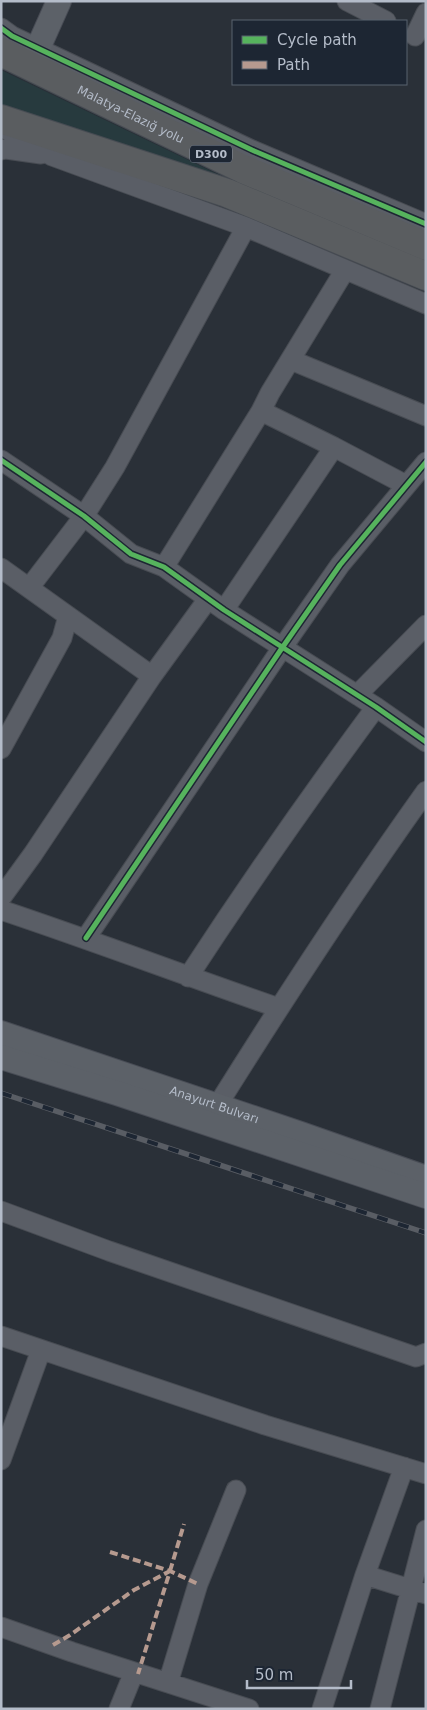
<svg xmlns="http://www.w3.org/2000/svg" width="427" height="1710" font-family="'DejaVu Sans',sans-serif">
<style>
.green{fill:#273a3e}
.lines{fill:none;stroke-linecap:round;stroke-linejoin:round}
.minor-casing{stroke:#484c53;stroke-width:21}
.major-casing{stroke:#484c55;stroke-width:26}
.highway-casing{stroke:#474c53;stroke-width:30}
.minor{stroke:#5a5e66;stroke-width:19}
.major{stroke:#5c6168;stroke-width:24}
.highway{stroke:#5a5d60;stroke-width:28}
.rail-casing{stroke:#595d64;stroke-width:5.5}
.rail{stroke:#1d2633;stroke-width:4;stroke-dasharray:11;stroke-linecap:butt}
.quiet{stroke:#b69a8f;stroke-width:4;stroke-dasharray:8 4;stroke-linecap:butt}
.cycleway-casing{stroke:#1d2633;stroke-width:8}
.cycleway{stroke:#56b35d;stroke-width:5}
.labels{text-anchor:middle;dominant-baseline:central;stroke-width:4.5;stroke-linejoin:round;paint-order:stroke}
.shield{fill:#1d2633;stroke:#878f9c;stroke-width:1}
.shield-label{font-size:11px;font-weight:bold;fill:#b4bcc9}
.street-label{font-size:12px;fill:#b4bcc9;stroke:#1d2633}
</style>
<rect width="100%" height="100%" fill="#2a3038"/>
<path class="green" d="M1 70 236 183 1 106Z"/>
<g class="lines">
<g class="minor-casing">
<path id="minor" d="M347 1 386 21
M1 28 12 36 252 150 426 224
M415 36 426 13
M7 130 52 156 246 227 426 304
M1 150 6 149 41 154
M291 360 426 416
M261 411 334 447 406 485
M1 460 84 516 131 554 164 567 224 610 376 707 426 742
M164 567 261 411 270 393 345 270
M1 568 152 676
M29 588 84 516 115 467 246 227
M224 610 334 447
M357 695 426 625
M1 749 62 638 68 616
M1 898 33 854 152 676 208 599
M1 910C94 941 186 976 279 1008
M86 938 282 648 340 565 426 462
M188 977C248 885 311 795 376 707
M217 1106C284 999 353 893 426 791
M1 1211 109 1251 416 1357 426 1353
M1 1336 265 1425 426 1474
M1 1460 41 1350
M365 1575 426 1594
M1 1627 72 1652 249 1709
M168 1683 198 1584 236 1490
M119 1709 134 1672
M322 1709 365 1575 404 1467
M380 1709 426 1530"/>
</g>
<g class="major-casing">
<g id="major">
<path d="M30 66 59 1"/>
<path id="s1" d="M1 1033 301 1134 426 1178"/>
<path d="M1 1057 117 1093 426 1196"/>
</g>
</g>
<g class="highway-casing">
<g id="highway">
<path id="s2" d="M1 52 243 169 426 246"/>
<path d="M1 119 227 193 426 276"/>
</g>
</g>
<use href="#minor" class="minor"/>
<use href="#major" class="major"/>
<use href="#highway" class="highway"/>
<g class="rail-casing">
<path id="rail" d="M1 1093 426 1233"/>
</g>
<use href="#rail" class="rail"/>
<path class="quiet" d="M110 1552 170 1571 198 1584
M170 1571 184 1524
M53 1645 70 1635 134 1590 170 1571 138 1674"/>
<g class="cycleway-casing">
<path id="cycleway" d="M1 28 12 36 252 150 426 224
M1 460 84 516 131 554 164 567 224 610 376 707 426 742
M86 938 282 648 340 565 426 462"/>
</g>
<use href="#cycleway" class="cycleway"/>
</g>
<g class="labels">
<rect class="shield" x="190" y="145.5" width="42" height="17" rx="4"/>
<g class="shield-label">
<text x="211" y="154">D300</text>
</g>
<g class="street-label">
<text stroke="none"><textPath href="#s2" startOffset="144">Malatya-Elazığ yolu</textPath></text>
<text stroke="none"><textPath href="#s1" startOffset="225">Anayurt Bulvarı</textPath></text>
</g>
</g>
<rect width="427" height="1710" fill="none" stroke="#b4bcc9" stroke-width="5"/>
<rect x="232" y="20" width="175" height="65" fill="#1d2633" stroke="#59626f"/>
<rect x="242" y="36" width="25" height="8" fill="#56b35d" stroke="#59626f"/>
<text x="277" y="45" font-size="15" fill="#b4bcc9">Cycle path</text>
<rect x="242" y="61" width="25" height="8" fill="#b69a8f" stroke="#59626f"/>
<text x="277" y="70" font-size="15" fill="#b4bcc9">Path</text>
<path d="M247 1680v8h104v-8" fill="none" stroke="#b4bcc9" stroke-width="2.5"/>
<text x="255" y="1680" font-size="15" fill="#b4bcc9" stroke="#1d2633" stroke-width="4" paint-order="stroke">50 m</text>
</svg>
